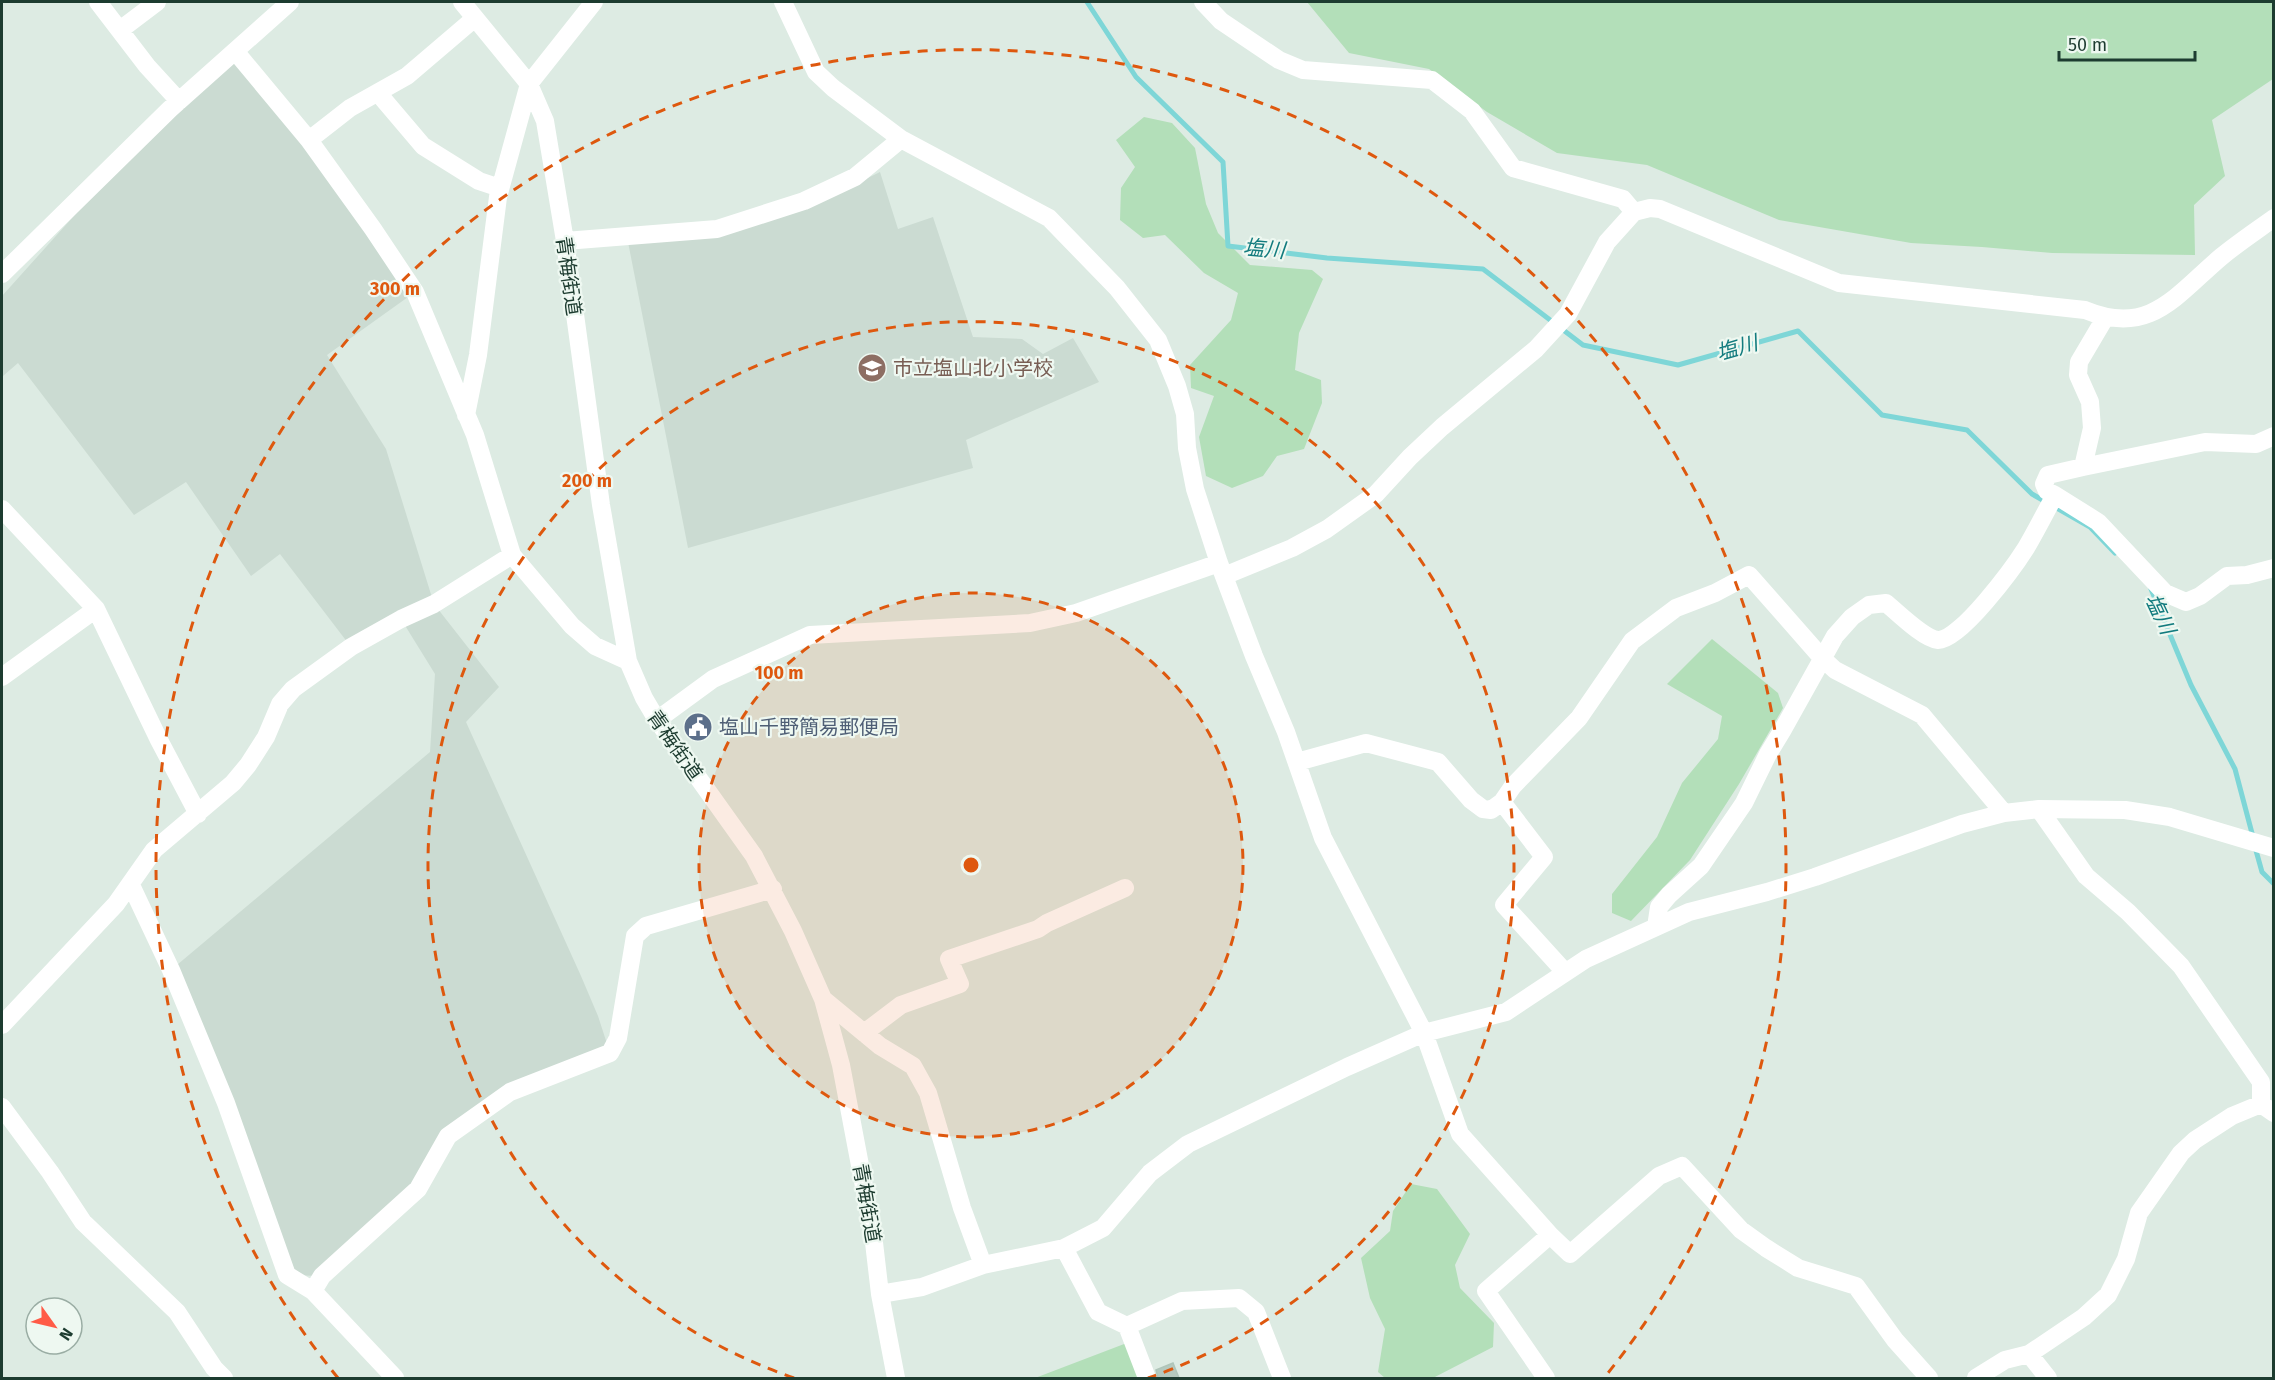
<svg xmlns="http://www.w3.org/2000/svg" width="2275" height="1380" font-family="'Fira Sans','Noto Sans JP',sans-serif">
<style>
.built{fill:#cbdbd2}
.green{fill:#b3dfb9}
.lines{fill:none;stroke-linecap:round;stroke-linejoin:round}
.stream{stroke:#7ed6d7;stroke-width:5}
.building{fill:#b5c9be;stroke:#afc5b9;stroke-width:1.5}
.minor{stroke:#fff;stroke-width:18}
.ring{fill:none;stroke:#de580e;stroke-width:3;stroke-dasharray:10 8}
.labels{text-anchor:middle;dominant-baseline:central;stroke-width:4.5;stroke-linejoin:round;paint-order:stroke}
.street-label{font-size:20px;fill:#1d3c30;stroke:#eef8f1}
.education-label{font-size:20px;fill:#785e54;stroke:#eef8f1;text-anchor:start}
.service-label{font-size:20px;fill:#4e5e75;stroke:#eef8f1;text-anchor:start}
.water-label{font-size:21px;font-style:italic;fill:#127b7e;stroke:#eef8f1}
.centre{fill:#de580e;stroke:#eef8f1;stroke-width:3}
.ring-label{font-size:18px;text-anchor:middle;font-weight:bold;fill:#de580e;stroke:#eef8f1;stroke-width:4.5;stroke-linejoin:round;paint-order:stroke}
</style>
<rect width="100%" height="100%" fill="#ddebe3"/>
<path class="built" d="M235 51 415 292 327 355 386 449 434 604 499 687 466 722 581 976 598 1016 610 1053 510 1092 448 1136 418 1189 322 1276 287 1275 171 970 430 752 435 674 401 619 351 647 280 554 251 576 186 482 134 515 18 363 3 376 2 373V296L170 109Z
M880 172 898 229 933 217 973 337 1022 339 1043 354 1073 338 1099 382 966 440 973 468 688 548 628 242 821 201Z"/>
<path class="green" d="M1307 2H2273V79L2212 120 2225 176 2194 205 2195 255 2052 253 1982 247 1911 243 1779 220 1647 165 1557 153 1487 112 1429 69 1349 53Z
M1144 117 1172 123 1195 148 1206 204 1218 233 1250 265 1312 270 1323 279 1299 333 1295 370 1321 380 1322 403 1304 449 1277 456 1263 476 1232 488 1206 476 1199 437 1214 396 1191 388 1190 365 1231 320 1238 293 1204 273 1165 235 1143 238 1120 220 1121 188 1135 167 1116 140Z
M1712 639 1778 693 1783 708 1739 784 1690 860 1631 921 1612 913V894L1657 837 1682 783 1718 739 1722 716 1667 684Z
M1411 1184 1437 1189 1470 1234 1455 1265 1460 1288 1494 1323 1493 1347 1433 1378H1385L1378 1372 1385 1329 1370 1298 1361 1258 1390 1231 1393 1211Z
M1132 1341 1147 1378H1035Z"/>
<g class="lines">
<path class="stream" d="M1087 2 1136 77 1223 162 1228 246 1327 258 1483 269 1583 345 1678 365 1798 331 1882 415 1967 430 2032 494 2090 527 2115 553
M2151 589 2191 685 2235 769 2253 837
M2255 847 2262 872 2274 884"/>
</g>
<path class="building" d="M1173 1363 1179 1378H1158L1156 1370Z"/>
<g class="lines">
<path class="minor" d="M98 2 147 66 179 101
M462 2 529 84 545 121 565 241 601 505 628 661 644 698 657 720 754 856 793 931 823 999 841 1065 873 1234 880 1294 896 1378
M783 2 816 72 833 88 901 139 1049 218 1117 288 1158 340 1177 386 1185 414 1187 448 1195 489 1219 563 1254 656 1286 732 1323 838 1424 1033 1460 1134 1550 1235 1570 1254 1659 1176 1682 1166 1741 1230 1766 1248 1798 1268 1856 1286 1895 1340 1929 1378
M1203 2 1221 21 1279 60 1303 70 1432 80 1472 111 1513 168 1623 199 1634 212
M120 30 157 2
M235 51 309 140 373 229 415 292 475 435 512 555 572 626 595 646 628 661
M378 93 423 146 479 181 500 188
M309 140 350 108 407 76 475 18
M565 241 717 229 804 201 855 177 901 139
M2 274 170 109 290 2
M466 415 478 355 498 197 529 84 594 2
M2083 467 2205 442 2256 444 2274 436
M2055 495 2098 522 2165 593 2186 602 2200 596 2227 576 2247 575 2274 568
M2 509 96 609 159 740 198 814
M1224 576 1292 548 1327 529 1376 494 1410 457 1442 427 1536 349 1568 314 1607 242 1634 212 1650 208 1660 209 1839 283 2085 310C2150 337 2176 295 2221 257 2238 243 2256 231 2274 218
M2 677 96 609
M657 720 713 679 810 635 1030 623 1076 613 1219 563
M1297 762 1366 743 1438 762 1471 800 1483 809 1491 810 1502 802
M2039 809 2086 876 2128 912 2181 966 2261 1082V1104
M131 885 171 970 226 1103 287 1275 313 1291 395 1378
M1656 927 1659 907 1669 895 1701 866 1744 803 1768 754 1782 731 1835 636 1852 617 1869 605 1886 603C1897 612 1924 639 1938 640 1960 641 2014 567 2026 548 2036 531 2045 513 2055 495L2047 491 2044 484 2048 475 2083 467 2092 428 2090 402 2078 375 2079 362 2105 318
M1565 972 1504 905 1544 857 1502 802 1513 786 1579 718 1632 641 1676 608 1715 593 1749 575 1822 658 1835 670 1922 715 2004 813
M823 999 880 1046 913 1066 928 1093 962 1208 983 1265
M2 1025 116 904 154 850 233 783 248 765 266 737 280 704 293 689 351 647 401 619 434 604 512 555
M864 1033 901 1005 960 984 949 959 1038 929 1047 923 1125 888
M2 1107 50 1172 83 1222 177 1312 214 1368 224 1378
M1064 1248 1098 1312 1127 1326 1182 1301 1239 1298 1256 1312 1282 1378
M313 1291 322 1276 418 1189 448 1136 510 1092 610 1053 618 1038 635 936 646 926 773 889
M880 1294 922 1287 983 1265 1064 1248 1103 1228 1150 1173 1188 1144 1347 1067 1424 1033 1506 1012 1586 959 1689 912 1767 892 1815 877 1962 824 2004 813 2039 809 2125 810 2170 817 2274 848
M1127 1326 1147 1378
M2029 1354 2048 1378
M1546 1378 1486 1291 1550 1235
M1976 1378 2005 1360 2029 1354 2084 1317 2108 1295 2126 1259 2139 1213 2181 1153 2195 1140 2232 1116 2261 1104 2274 1113"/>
</g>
<circle cx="971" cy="865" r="272" fill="#de580e" fill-opacity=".12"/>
<g class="ring">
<circle cx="971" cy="865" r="272"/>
<path d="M794 1378A543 543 0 1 1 1148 1378"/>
<path d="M338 1378A815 815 0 1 1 1604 1378"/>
</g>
<defs>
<g id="school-disc" transform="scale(1.5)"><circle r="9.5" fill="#8d6e63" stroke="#eef8f1"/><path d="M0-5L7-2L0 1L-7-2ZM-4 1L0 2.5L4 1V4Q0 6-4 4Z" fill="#fff"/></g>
<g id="civic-disc" transform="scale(1.5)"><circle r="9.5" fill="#5c6f8a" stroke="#eef8f1"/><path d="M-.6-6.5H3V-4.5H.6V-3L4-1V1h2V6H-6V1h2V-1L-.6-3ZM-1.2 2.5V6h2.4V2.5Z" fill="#fff"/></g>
</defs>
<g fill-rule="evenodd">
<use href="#school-disc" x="872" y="368"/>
<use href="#civic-disc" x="698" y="727"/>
</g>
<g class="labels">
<g class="street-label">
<text transform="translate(569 276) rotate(82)">青梅街道</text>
<text transform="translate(675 745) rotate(55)">青梅街道</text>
<text transform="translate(867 1203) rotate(80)">青梅街道</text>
</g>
<g class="education-label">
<text x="893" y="368">市立塩山北小学校</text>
</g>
<g class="service-label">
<text x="719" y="727">塩山千野簡易郵便局</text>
</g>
<g class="water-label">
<text transform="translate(1264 249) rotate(5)">塩川</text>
<text transform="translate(1737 348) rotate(-16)">塩川</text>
<text transform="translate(2160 614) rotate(65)">塩川</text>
</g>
</g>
<circle cx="971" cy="865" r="9" class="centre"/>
<g class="ring-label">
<text x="395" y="295">300 m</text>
<text x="587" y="487">200 m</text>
<text x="779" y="679">100 m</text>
</g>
<rect width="2275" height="1380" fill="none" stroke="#1d3c30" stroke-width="6"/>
<g transform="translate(54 1326) rotate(124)"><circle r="28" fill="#eef8f1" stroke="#9aada4" stroke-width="1.5"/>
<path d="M0-4.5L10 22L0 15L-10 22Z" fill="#ff5b47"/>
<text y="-9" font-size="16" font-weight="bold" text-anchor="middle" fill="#1d3c30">N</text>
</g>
<path d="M2059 51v9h136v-9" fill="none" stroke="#1d3c30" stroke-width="3"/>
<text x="2068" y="51" font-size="18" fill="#1d3c30" stroke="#eef8f1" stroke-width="4.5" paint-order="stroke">50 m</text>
</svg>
